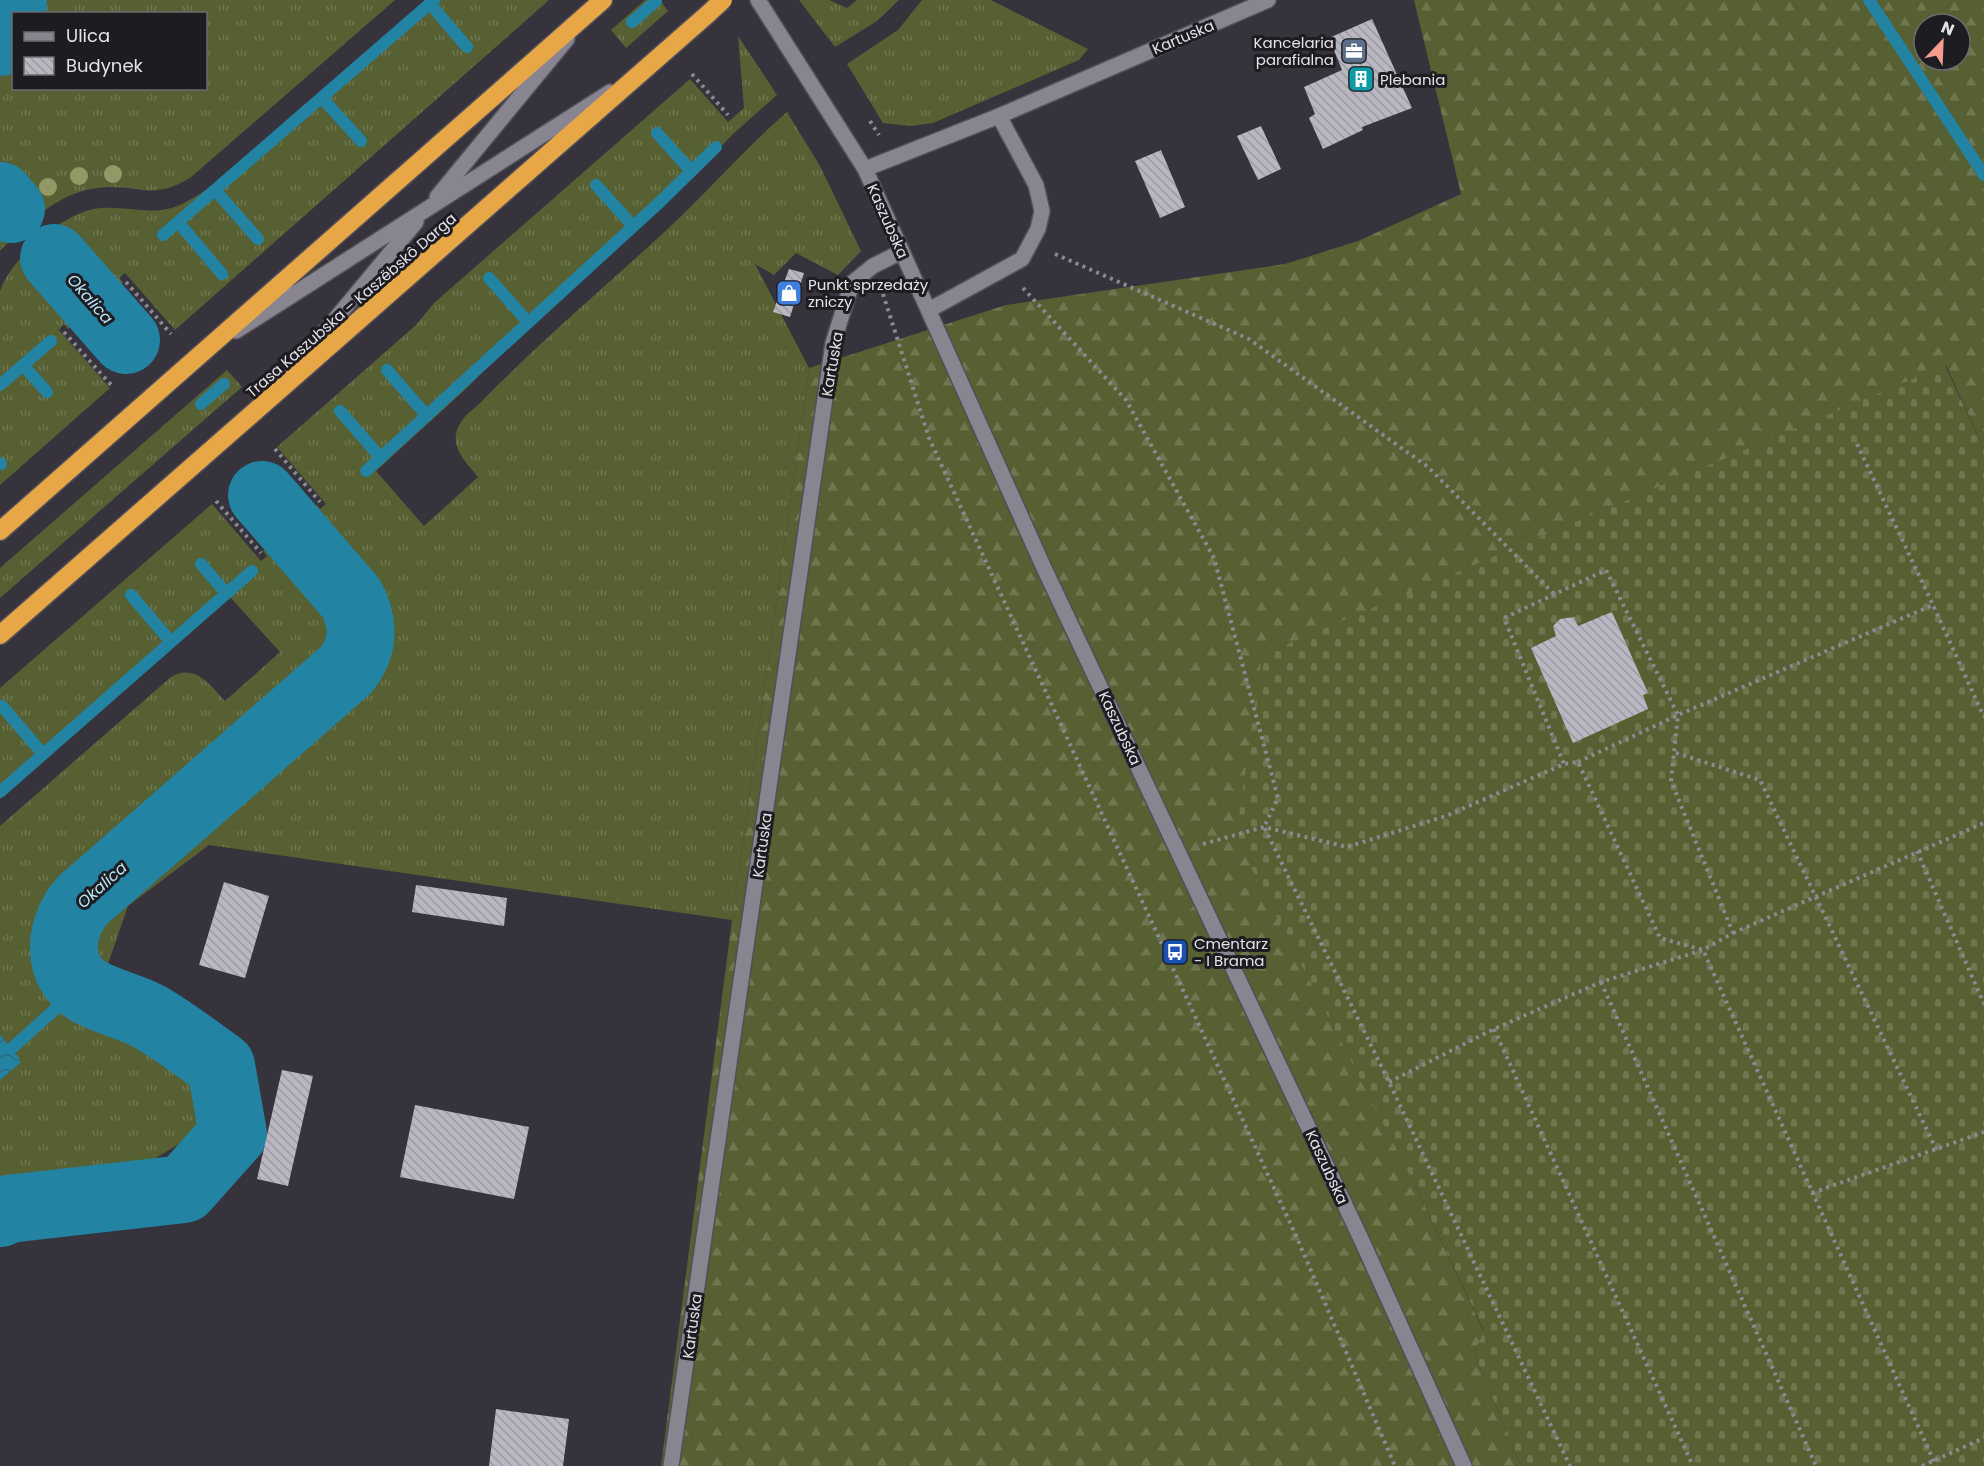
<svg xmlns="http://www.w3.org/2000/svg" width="1984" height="1466" font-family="Poppins,sans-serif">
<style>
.grass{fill:url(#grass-tufts);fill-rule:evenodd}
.forest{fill:url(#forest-firs);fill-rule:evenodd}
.cemetery{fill:url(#cemetery-stones)}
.water{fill:url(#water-waves)}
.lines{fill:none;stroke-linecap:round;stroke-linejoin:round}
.stream{stroke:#2283a3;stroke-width:12}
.river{stroke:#2283a3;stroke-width:68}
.building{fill:url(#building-back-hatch)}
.lane-casing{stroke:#514f57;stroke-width:18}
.street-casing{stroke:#514f57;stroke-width:18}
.secondary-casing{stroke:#514f57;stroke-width:18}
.highway-casing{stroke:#514f57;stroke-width:21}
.path{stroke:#8c8991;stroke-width:4;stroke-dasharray:3 4.5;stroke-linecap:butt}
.lane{stroke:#898590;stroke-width:15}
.street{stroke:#898590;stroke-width:15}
.secondary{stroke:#898590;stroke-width:15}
.highway{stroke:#e8a746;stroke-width:18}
.highway-bridge-casing{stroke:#514f57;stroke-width:21;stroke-linecap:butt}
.highway-bridge{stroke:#e8a746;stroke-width:18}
.tree{fill:#919a67}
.labels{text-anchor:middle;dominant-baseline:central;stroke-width:6;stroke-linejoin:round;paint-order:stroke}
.street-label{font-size:15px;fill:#e4e2e8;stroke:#1d1c20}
.poi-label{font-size:15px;fill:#e4e2e8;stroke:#1d1c20;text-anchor:start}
.water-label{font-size:16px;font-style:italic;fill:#b7e3f5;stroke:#1d1c20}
</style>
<defs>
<pattern id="grass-tufts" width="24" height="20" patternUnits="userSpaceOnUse" patternTransform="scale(1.5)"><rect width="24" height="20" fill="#576032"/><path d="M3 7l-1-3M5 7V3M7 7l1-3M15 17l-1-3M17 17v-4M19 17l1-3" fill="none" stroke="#6f7650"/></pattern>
<pattern id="forest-firs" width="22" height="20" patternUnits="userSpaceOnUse" patternTransform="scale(1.5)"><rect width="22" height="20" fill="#576032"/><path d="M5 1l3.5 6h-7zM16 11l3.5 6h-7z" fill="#6f7650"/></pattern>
<pattern id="cemetery-stones" width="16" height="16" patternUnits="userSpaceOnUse" patternTransform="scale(1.5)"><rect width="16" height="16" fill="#576032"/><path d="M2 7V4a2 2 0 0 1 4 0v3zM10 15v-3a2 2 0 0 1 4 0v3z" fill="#6f7650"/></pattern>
<pattern id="water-waves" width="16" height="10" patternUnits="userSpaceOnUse" patternTransform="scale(1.5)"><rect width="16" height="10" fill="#2283a3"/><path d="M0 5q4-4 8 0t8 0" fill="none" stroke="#306a7e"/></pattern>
<pattern id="building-back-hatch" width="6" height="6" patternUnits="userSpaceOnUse" patternTransform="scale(1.5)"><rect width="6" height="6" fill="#bab6c2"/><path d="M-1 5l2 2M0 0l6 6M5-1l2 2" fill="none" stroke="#9c9aa3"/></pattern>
</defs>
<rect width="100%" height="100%" fill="#37333d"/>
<path class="grass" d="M0 0H395L190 178C154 199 145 187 110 187 64 187 29 220 0 251ZM14 14H206V88H14Z
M426 0H549L175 330 125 273 119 278 123 282 108 295 133 324C132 338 121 344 108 345L83 317 68 329 64 324 59 330 110 388 0 485V291C11 258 65 210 101 208 129 206 155 217 182 204 218 187 249 154 279 129 328 86 377 43 426 0Z
M645 0H660L668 11 626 48 611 30Z
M799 0H829L847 8 857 0H899L877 21 835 47Z
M922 0H991L1088 49 1079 60 933 123 911 126 883 123 847 64 898 30Z
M738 36 777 95 733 134 661 208 502 351 468 387 376 471 424 526 478 477C467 463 451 449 457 430 462 415 474 410 484 399 540 342 601 290 660 236 704 196 742 151 787 112L820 166 861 251 838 275 796 253 774 275 755 264 809 368 732 920 209 845 128 906 103 978 122 994 111 1009 152 1039 213 1098 190 1137 117 1182 0 1179V826L171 677C195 663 210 685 225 701L280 652 230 597 0 799V688L212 504 261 561 267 556 263 551 279 540 254 512C256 499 264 488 278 490L303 518 317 505 320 509 326 504 277 447 416 325 434 303 690 79 728 122 744 108Z
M227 370 242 387 0 598V568Z"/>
<path class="forest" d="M1414 0H1984V449L1946 365 1412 1179 1484 1332 1474 1353 1521 1466H661L732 920 809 368 1006 305 1285 264 1358 241 1461 194ZM1924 24H1960V60H1924Z"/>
<path class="cemetery" d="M1945 365 1984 449V1466H1521L1474 1353 1484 1331 1412 1179 1236 838 1262 655Z"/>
<path class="water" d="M0 1035 20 1059V1063L0 1080Z"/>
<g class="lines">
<path class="stream" d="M1869 0 1984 175
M430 4 467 47
M632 22 656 1
M322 98 361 141
M657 133 691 171
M596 185 633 226
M215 190 258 239
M178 222 222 274
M163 235 434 0
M489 278 528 322
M23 365 47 392
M387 370 427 416
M0 385 51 341
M201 404 224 384
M340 411 381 458
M0 463 1 464
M366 471 661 201 716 147
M201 564 226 593
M131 595 171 642
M2 706 43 754
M0 792 252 571
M11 1049 82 985"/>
<path class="river" d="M0 42 12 13 13 0
M0 196 11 209
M54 258 126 340
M0 1213 8 1209 184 1189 233 1134 221 1066C197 1049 173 1030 148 1016 129 1006 107 1002 88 991 53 970 60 924 84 899L345 671C364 649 365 623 351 598L262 495"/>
</g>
<path class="building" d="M1372 19 1412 108 1362 127 1363 130 1323 149 1309 118 1315 114 1304 87 1342 70 1329 38Z
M1261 126 1281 169 1258 180 1237 136Z
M1161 150 1185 207 1160 218 1135 161Z
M789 269 804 273 790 317 773 312Z
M1612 612 1648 693 1643 695 1648 709 1573 743 1531 648 1556 636 1553 626 1560 619 1574 617 1578 626Z
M224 882 269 896 245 978 199 965Z
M416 885 507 898 504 926 412 912Z
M282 1070 313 1076 288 1186 257 1179Z
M415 1105 529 1127 514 1199 400 1177Z
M496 1409 569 1419 563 1466H489Z"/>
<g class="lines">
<g class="lane-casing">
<path id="lane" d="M437 197 567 39
M929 310 1022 259 1038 229 1042 211 1036 185 999 116
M236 331 610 92
M293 370 416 222"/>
</g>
<g class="street-casing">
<path id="street" d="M865 169 999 116 1268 0
M671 1466 833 343 852 283 873 266 901 252"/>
</g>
<g class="secondary-casing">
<path id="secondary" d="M758 0 865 169 1044 568 1362 1241 1464 1466"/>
</g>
<g class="highway-casing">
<path id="highway" d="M0 531 603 0
M0 635 709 13"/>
</g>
<path class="path" d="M692 74 728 115
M870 121 879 135
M1055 254 1249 339 1428 467 1554 594
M126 282 171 334
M1023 288 1126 400 1214 558 1278 798 1264 827 1389 1082 1570 1466
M883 294 929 438 1297 1238 1395 1466
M64 332 112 386
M1857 444 1933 605
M275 449 320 502
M216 501 261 553
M1676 753 1760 780 1936 1149
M1578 762 1678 715 1933 605 1984 717
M1203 844 1264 827 1347 847 1446 816 1564 764 1578 762 1660 938 1703 950 1936 1466
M1917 851 1984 1004
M1733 933 1984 823
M1601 982 1816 1466
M1494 1029 1693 1466
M1389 1082 1494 1029 1601 982 1703 950 1733 933 1671 781 1678 715 1606 570 1504 618 1564 764
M1812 1193 1984 1132
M1922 1466 1984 1438"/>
<use href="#lane" class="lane"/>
<use href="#street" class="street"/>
<use href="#secondary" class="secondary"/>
<use href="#highway" class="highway"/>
<g class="highway-bridge-casing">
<path id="highway-bridge" d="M709 13 723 0"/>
</g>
<use href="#highway-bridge" class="highway-bridge"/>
</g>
<g class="tree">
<circle cx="113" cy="174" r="9"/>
<circle cx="79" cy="176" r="9"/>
<circle cx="48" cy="187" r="9"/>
</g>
<defs>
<g id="office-square" transform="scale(1.35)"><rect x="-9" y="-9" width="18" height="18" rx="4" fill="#5c6f8a" stroke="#1d1c20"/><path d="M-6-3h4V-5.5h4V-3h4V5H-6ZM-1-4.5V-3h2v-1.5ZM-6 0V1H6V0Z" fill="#fff"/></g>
<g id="building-square" transform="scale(1.35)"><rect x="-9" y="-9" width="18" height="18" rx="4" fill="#0f9aa8" stroke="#1d1c20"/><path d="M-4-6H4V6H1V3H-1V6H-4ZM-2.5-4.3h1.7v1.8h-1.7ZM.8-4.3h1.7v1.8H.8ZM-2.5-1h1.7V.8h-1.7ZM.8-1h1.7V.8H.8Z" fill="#fff"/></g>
<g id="shop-square" transform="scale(1.35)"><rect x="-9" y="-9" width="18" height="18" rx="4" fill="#3f7fe0" stroke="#1d1c20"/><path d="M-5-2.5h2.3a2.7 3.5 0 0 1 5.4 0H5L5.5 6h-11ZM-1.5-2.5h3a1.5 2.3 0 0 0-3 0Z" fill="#fff"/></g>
<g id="bus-square" transform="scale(1.35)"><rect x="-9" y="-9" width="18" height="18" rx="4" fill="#1a4fb4" stroke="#1d1c20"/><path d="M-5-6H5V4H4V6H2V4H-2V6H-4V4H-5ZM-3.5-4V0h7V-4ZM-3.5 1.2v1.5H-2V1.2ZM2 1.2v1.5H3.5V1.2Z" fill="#fff"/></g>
</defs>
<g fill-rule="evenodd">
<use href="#office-square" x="1354" y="51"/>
<use href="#building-square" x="1361" y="79"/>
<use href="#shop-square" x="789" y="293"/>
<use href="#bus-square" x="1175" y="952"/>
</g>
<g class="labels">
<g class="street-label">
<text transform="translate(1183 37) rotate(-23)">Kartuska</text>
<text transform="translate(888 221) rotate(66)">Kaszubska</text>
<text transform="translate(351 305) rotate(-41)">Trasa Kaszubska – Kaszëbskô Darga</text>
<text transform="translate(832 364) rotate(-80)">Kartuska</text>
<text transform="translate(1120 728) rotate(65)">Kaszubska</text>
<text transform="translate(762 845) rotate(-82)">Kartuska</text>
<text transform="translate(1327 1167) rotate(65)">Kaszubska</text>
<text transform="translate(692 1326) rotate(-82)">Kartuska</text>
</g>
<g class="poi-label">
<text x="1334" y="42" text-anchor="end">Kancelaria<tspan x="1334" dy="17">parafialna</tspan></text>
<text x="1380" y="79">Plebania</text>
<text x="808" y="284">Punkt sprzedaży<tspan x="808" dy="17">zniczy</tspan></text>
<text x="1194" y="943">Cmentarz<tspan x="1194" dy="17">- I Brama</tspan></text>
</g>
<g class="water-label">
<text transform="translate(90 299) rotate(49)">Okalica</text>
<text transform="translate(102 885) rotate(-42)">Okalica</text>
</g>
</g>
<rect x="12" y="12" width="195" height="78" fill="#1d1c20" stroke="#6d6b70" stroke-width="1.5"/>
<rect x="24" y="32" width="30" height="9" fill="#898590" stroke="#6d6b70" stroke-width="1.5"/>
<text x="66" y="42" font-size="18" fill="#e4e2e8">Ulica</text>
<rect x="24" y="57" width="30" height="18" fill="url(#building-back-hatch)" stroke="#6d6b70" stroke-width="1.5"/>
<text x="66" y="72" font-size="18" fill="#e4e2e8">Budynek</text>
<g transform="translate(1942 42) rotate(23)"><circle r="28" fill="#1d1c20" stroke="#6d6b70" stroke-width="1.5"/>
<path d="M0-4.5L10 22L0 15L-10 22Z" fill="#f59c90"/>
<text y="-9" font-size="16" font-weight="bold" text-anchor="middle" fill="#e4e2e8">N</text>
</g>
</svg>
